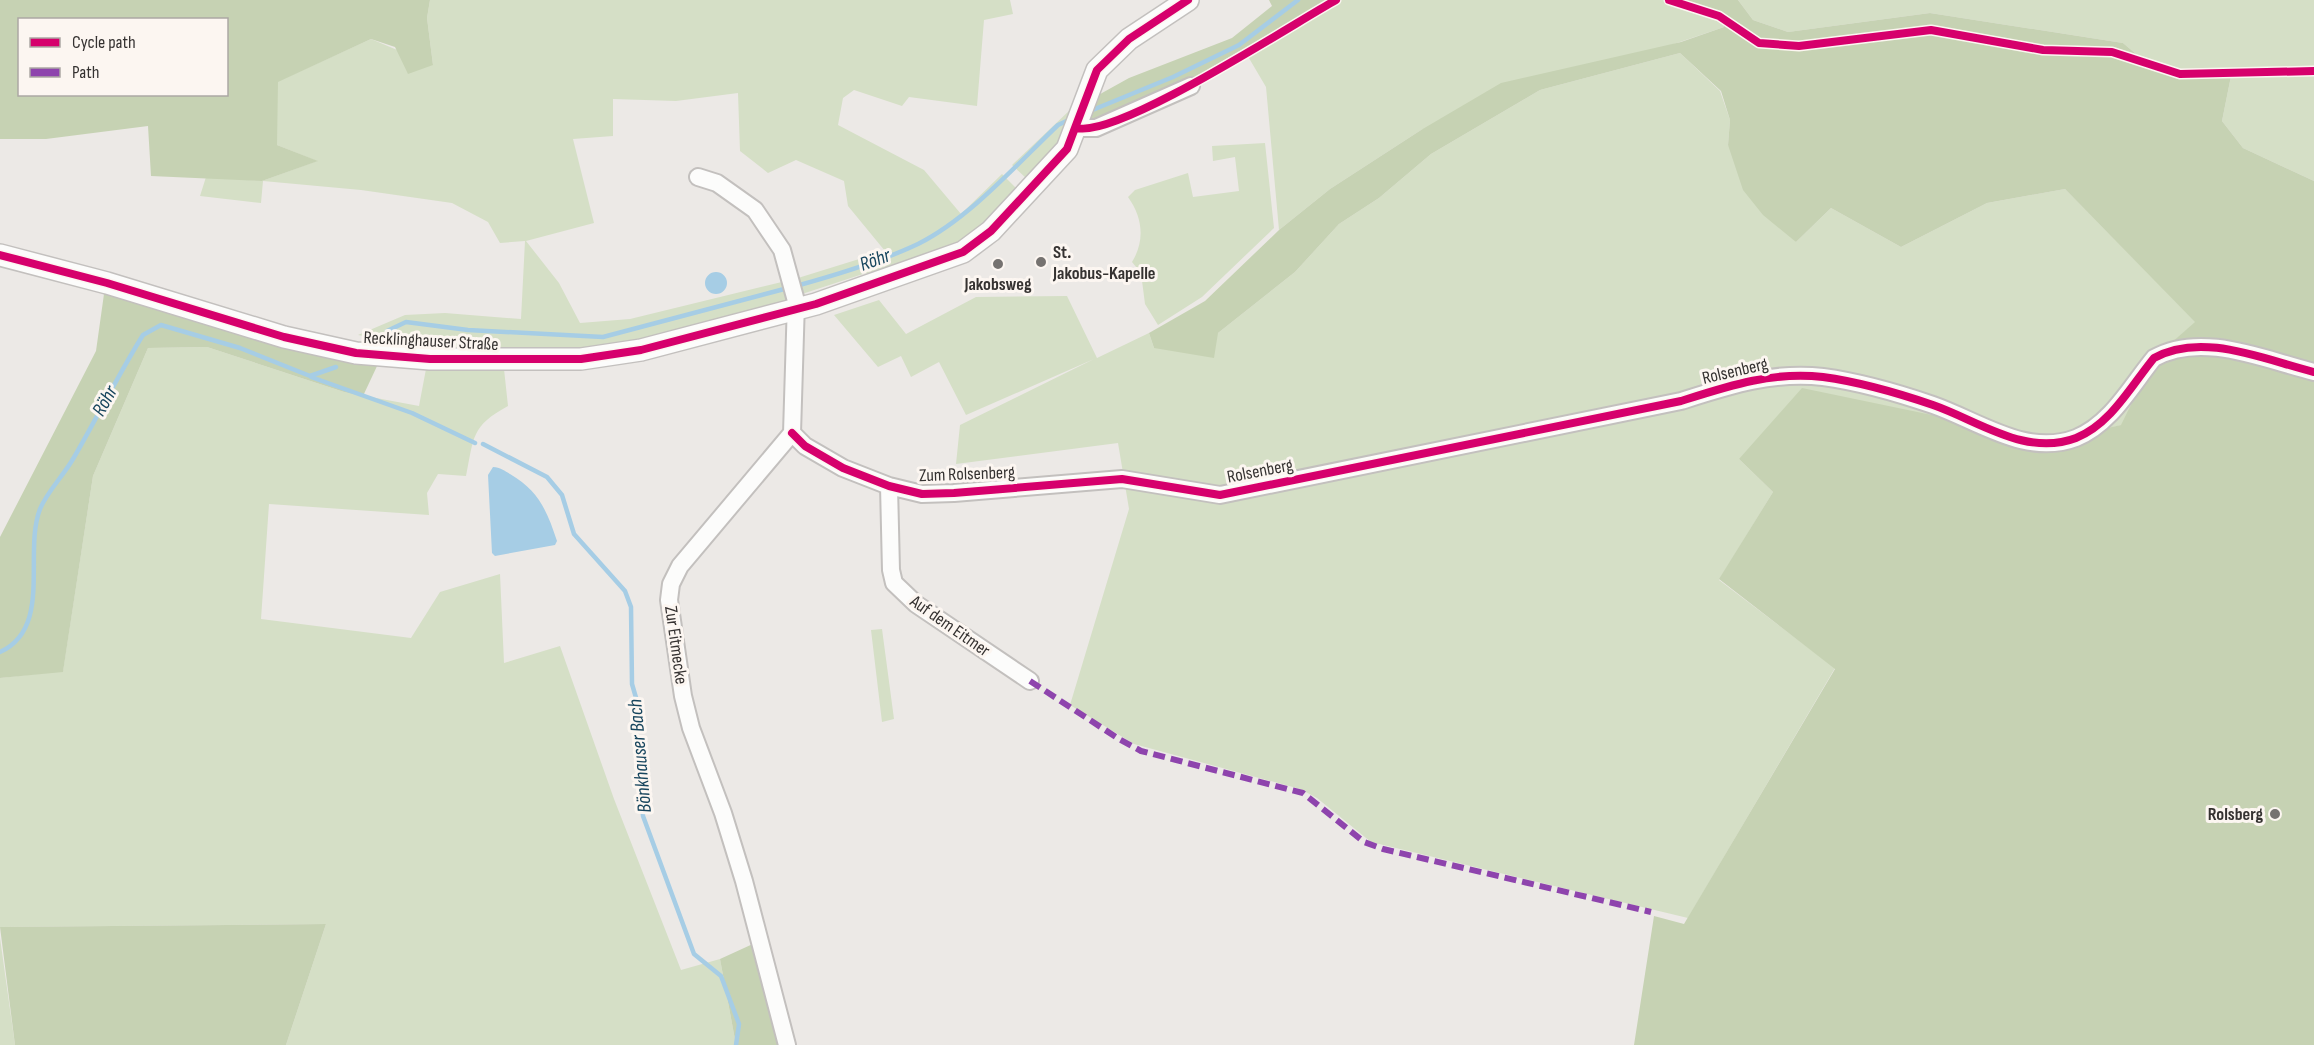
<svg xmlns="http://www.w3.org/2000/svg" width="2314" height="1045" font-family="'Sofia Sans Condensed',sans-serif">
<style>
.green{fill:#d5dfc6}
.forest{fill:#c6d2b3;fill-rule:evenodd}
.water{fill:#a6cde5}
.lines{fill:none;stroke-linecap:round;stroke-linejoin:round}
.stream{stroke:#a6cde5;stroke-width:4.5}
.minor-casing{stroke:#c3c0be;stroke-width:20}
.major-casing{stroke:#c3c0be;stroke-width:24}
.minor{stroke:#fcfcfb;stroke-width:16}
.major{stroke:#fcfcfb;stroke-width:21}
.quiet{stroke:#8e44ad;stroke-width:6;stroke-dasharray:12 6;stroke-linecap:butt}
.cycleway-casing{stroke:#fcf6f1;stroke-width:11}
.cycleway{stroke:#d6006c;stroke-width:8}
.poi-dot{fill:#757270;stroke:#fcf6f1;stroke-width:2}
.labels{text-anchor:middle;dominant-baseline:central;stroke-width:6;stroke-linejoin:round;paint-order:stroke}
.poi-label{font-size:18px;font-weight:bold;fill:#353231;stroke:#fcf6f1;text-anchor:start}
.street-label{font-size:18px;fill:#353231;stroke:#fcf6f1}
.water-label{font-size:20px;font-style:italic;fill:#17455d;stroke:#fcf6f1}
</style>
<rect width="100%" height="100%" fill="#ece9e6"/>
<path class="green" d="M0 0H360L281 80 371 39 433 65 427 18 430 0H1010L1013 14 984 20 977 106 909 97 902 106 854 90 843 98 838 125 924 170 961 214 1002 174 1017 189 989 220 954 246 898 267 863 274 802 294 798 278 885 251 848 206 844 181 796 160 768 173 740 151 738 93 676 101 613 99V136L573 139 594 223 526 241 559 283 580 323 630 319 786 281 791 301C730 318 667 340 604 348 523 357 439 349 358 335L405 315 445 313 521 319 525 241 500 243 488 222 452 203 361 190 263 181 261 203 200 196 206 177 262 181 317 161 277 145 226 94V20H20Z
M1327 0H1671L1719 16 1724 27 1421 130 1330 189 1279 230 1266 87 1243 48Z
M1738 0H2314V181L2243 148 2222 121 2231 76 2179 77 2155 70 2123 43 1930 13 1788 32 1753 20Z
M1680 53 1720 91 1730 120 1728 145 1796 242 1831 208 1901 247 1987 203 2065 189 2196 322 2154 358 2122 425 2052 440 1739 459 1773 492 1719 580 1835 668 1688 918 1371 842 1317 798 1300 789 1134 744 1070 705 1129 509 1118 443 956 464 960 425 1094 359 966 415 939 362 911 377 901 356 878 367 834 315 879 300 906 334 976 297 1067 296 1097 358 1149 333 1154 348 1218 333 1295 272 1339 224 1379 198 1431 154 1540 90Z
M1070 110C1074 136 1043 162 1027 179L1012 165Z
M1265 143 1274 228 1202 297 1158 325 1145 304 1141 273 1132 262C1145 241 1143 218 1128 197L1135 190 1188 173 1193 197 1239 191 1235 157 1213 161 1212 146Z
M207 347 344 392 419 406 426 369H504L508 406C471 426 474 437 466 476L438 474 427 493 429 515 269 504 261 619 411 638 440 592 500 574 504 663 560 646 614 799 681 970 720 959 736 1045H286L326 924 0 927V678L63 671 93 476 148 348Z
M882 629 894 719 882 722 871 630Z
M0 938 15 1045H0Z"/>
<path class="forest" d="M0 0H430L427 18 433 65 408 74 395 47 371 39 278 82 277 145 318 161 262 181 151 176 148 126 46 139H0ZM20 20H226V94H20Z
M1269 0H1327L1185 83 1087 126 1093 98 1129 78 1232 38 1272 6Z
M1671 0H1738L1753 20 1788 32 1930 13 2123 43 2155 70 2179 76H2231L2222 121 2243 148 2314 181V1045H1634L1654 916 1684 924 1835 669 1719 579 1773 492 1739 459 1802 388 2052 440 2121 425 2154 358 2195 322 2065 189 1987 203 1901 247 1831 208 1796 242 1763 215 1743 190 1728 145 1730 120 1721 91 1680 53 1540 90 1431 154 1379 198 1339 224 1295 272 1218 333 1214 358 1154 348 1149 333 1205 301 1279 230 1330 189 1421 130 1501 83 1681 42 1724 27 1719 16Z
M104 294 297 351 357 363 378 364 363 396 344 392 207 347 148 348 93 476 63 672 0 678V537L96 351Z
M326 924 286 1045H15L0 927Z
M755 943 781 1045H736L720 959Z"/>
<path class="water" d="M705 283a11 11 0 1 1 22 0a11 11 0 1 1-22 0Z
M493 467C500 467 505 471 510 474 539 491 547 511 557 541L555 545 495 556 492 553 488 475Z"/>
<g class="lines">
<path class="stream" d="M1090 111 1173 77 1239 45 1298 0
M796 286C836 275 880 262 918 244 970 218 1017 164 1058 125L1071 119
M387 331 406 322 468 330 603 337 788 288
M311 377 412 413 475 443
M483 444 547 477 562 495 574 534 625 591 631 607 632 684 639 708 636 736 643 816 694 954 721 976 739 1024 736 1045
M0 652C53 628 23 553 40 509 47 492 63 476 73 459 97 418 118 375 143 335L161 325 240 348 310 376 336 367"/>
<g class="minor-casing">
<path id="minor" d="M1077 128H1096L1191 86
M698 177 717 183 755 210 782 250 796 301 792 433 680 566 671 584 669 600 683 696 691 728 723 813 744 881 787 1045
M792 433 805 446 843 468 889 486 922 494 954 493 1122 479 1220 495 1681 401C1728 386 1773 371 1823 377 1860 382 1898 393 1933 405 1979 421 2026 457 2076 438 2111 424 2131 386 2154 358 2202 331 2265 360 2314 372
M889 486 891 570 894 583 916 604 1030 681"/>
</g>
<g class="major-casing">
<path id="major" d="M0 255 107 283 284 337 356 353 430 359H581L641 350 816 304 963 252 991 231 1067 149 1097 70 1129 39 1188 0"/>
</g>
<use href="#minor" class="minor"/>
<use href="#major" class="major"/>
<path class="quiet" d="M1030 681 1119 739 1141 751 1303 793 1364 842 1383 849 1651 912"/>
<g class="cycleway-casing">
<path id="cycleway" d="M1669 0 1719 16 1759 43 1799 46 1931 30 2043 50 2112 52 2180 74 2314 71
M1077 128C1118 138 1291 25 1336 0
M0 255 107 283 284 337 356 353 430 359H581L641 350 816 304 963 252 991 231 1067 149 1097 70 1129 39 1188 0
M792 433 805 446 843 468 889 486 922 494 954 493 1122 479 1220 495 1681 401C1728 386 1773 371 1823 377 1860 382 1898 393 1933 405 1979 421 2026 457 2076 438 2111 424 2131 386 2154 358 2202 331 2265 360 2314 372"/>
</g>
<use href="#cycleway" class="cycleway"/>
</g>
<g class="poi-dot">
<circle cx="1041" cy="262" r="6"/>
<circle cx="998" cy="264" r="6"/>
<circle cx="2275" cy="814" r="6"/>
</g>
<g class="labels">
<g class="poi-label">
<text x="1053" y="252">St.<tspan x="1053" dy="21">Jakobus-Kapelle</tspan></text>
<text x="998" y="284" text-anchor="middle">Jakobsweg</text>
<text x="2263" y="814" text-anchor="end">Rolsberg</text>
</g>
<g class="street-label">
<text transform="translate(431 341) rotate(3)">Recklinghauser Straße</text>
<text transform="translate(1735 371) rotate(-13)">Rolsenberg</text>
<text transform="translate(1260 471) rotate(-11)">Rolsenberg</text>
<text transform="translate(967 474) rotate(-2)">Zum Rolsenberg</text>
<text transform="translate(950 626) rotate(35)">Auf dem Eitmer</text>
<text transform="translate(676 645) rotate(82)">Zur Eitmecke</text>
</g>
<g class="water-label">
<text transform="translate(875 260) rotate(-20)">Röhr</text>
<text transform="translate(105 401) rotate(-61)">Röhr</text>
<text transform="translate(640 756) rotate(-95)">Bönkhauser Bach</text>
</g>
</g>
<rect x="18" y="18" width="210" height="78" fill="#fcf6f1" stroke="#aca8a4" stroke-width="1.5"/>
<rect x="30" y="38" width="30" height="9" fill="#d6006c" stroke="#aca8a4" stroke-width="1.5"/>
<text x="72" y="48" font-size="18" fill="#353231">Cycle path</text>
<rect x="30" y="68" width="30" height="9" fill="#8e44ad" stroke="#aca8a4" stroke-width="1.5"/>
<text x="72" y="78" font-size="18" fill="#353231">Path</text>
</svg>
